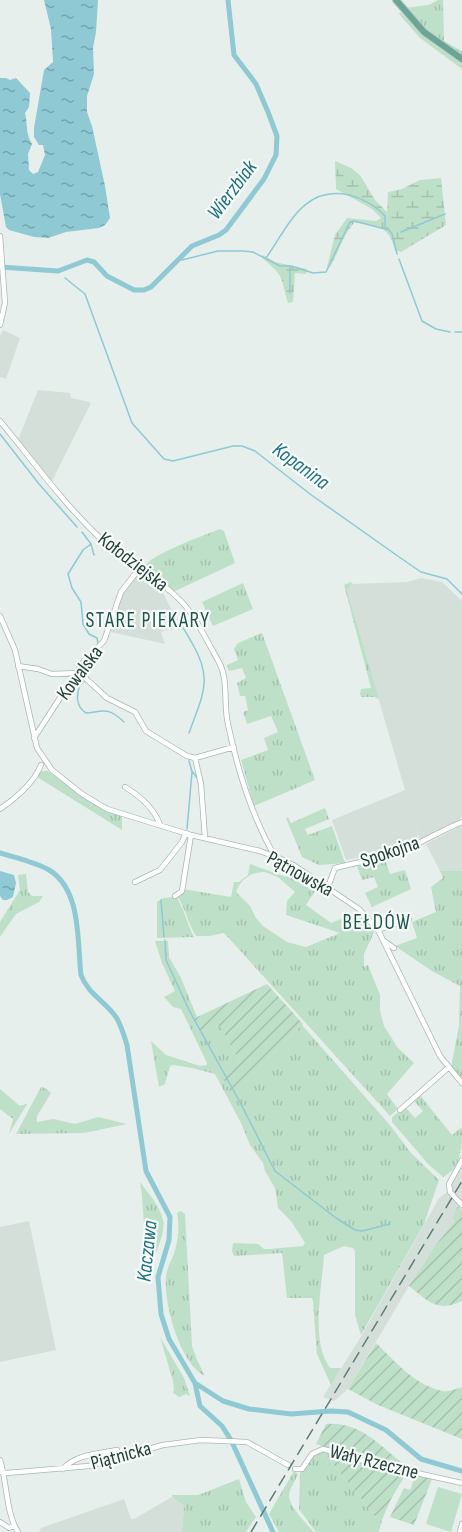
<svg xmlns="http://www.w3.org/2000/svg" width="462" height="1532" font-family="'Sofia Sans Condensed',sans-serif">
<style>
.built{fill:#d4dfda}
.grass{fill:url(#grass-tufts);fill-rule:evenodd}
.wetland{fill:url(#wetland-marsh)}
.park{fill:#bfe0c8}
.garden{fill:url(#garden-furrows)}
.water{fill:url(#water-ripples)}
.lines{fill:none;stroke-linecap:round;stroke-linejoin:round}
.stream{stroke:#8ec9d4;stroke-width:1.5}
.river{stroke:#8ec9d4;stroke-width:5}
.minor-casing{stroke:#a8b8b2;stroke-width:6}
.major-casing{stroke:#c2cac8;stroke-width:8}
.minor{stroke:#fff;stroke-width:4.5}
.major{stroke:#6aa596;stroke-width:6}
.rail{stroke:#5f7d75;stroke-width:1.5;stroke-dasharray:12 6;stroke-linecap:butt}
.labels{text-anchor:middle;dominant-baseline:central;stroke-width:4.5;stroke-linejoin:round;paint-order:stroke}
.street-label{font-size:20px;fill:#24423a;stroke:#f7fbf9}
.water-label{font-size:21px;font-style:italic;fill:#1c6f80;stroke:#f7fbf9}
.neighbourhood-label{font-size:21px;letter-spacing:1.5px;fill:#1f5548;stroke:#f7fbf9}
</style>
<defs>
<pattern id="grass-tufts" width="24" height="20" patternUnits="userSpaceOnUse" patternTransform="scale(1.5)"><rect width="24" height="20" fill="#bfe0c8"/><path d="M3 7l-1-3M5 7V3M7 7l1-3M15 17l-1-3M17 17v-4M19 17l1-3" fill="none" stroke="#a4c1ad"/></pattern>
<pattern id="wetland-marsh" width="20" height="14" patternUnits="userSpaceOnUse" patternTransform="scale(1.5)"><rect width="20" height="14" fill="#bfe0c8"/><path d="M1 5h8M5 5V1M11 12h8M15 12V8" fill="none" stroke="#a4c1ad"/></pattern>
<pattern id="garden-furrows" width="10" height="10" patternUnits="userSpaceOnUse" patternTransform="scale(1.5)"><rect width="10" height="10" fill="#bfe0c8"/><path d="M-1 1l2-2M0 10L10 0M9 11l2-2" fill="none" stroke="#a4c1ad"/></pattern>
<pattern id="water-ripples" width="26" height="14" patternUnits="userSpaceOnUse" patternTransform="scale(1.5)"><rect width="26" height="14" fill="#8ec9d4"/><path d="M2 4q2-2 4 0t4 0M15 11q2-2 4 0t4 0" fill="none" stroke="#74a5ad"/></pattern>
</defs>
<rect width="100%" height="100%" fill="#e6efeb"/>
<path class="built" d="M3 330 20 338 6 379 0 377V336Z
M38 390 70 393 71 398 90 402V405L52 481 18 440Z
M142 569 162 591 179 624 161 632 165 644 111 632 116 609 125 590Z
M421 578 442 582 462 601V816L459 820 420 840 416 828 419 842 383 853 346 860 332 820 405 790 347 590 352 584 407 582Z
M462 825V871H440L426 844Z
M462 1162V1202H460L458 1206 455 1221 435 1246 409 1286 348 1389 334 1401 323 1397 362 1335 439 1198 447 1192Z
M29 1221 56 1350 0 1362V1227Z
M172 1497 184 1506 182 1532H39L41 1528 124 1499 131 1519H134Z"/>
<path class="grass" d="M438 0H443L444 41 462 51V56L427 31 405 8 429 5Z
M400 12 435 45 462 62V69L420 38 399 14Z
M220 529 224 531 235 563 173 592 143 567C156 552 200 537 220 529Z
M351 582 352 584 347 590 379 699 374 697H361L360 694 361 689 371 688 344 585Z
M243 583 253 609 213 626 202 602Z
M262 633 315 780 254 806 241 760 268 750 264 738 278 732 271 716 247 724 243 712 248 710 245 696H240L237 683 246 678 242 668 229 671 227 665 238 660 234 649 238 643Z
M42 771H48L66 784 122 815V830L37 777Z
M325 808 329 819 305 829 308 835 332 826 345 863 319 865 302 857 286 818 288 817 291 823Z
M385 859 390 874 405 870 411 889 372 907 365 893 378 887 374 877 362 880 357 866Z
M250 864 286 877 291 868 308 878 304 885 315 891 306 905 331 923 351 915 355 917 358 913 375 930 364 954V967L368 965 380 995V1011L384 1026 398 1048 414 1063 387 1094 398 1109 390 1116 226 935 223 933 210 936H196C188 924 185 906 177 896L183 889 231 897 234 882H239L248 875ZM265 872 278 877 295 892 287 901 286 915 340 933 306 947 287 942 263 926 256 918 250 906 236 892C241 879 251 872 265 872Z
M440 871H462V1079L451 1067 459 1025 460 986 432 971 395 946 417 938 412 922 436 912 431 887 443 878Z
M26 874 28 892 32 896H43L39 902 16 914 0 937V922L20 890 18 875Z
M176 897C184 907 187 924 194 937L157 938V902L163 898Z
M155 941H168L169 957 181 978 197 1017 193 1019 200 1032 218 1022 240 1062 232 1094 302 1025 389 1124 411 1153 439 1180 424 1224 361 1335 355 1315V1251L353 1248 344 1246 324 1255C322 1288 310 1341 330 1368H341L331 1385 317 1354 313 1301 312 1298H287L282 1253 234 1256 232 1251 233 1243 258 1244 264 1249H270L303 1246 305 1243 291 1221 278 1208 275 1188 265 1171 263 1163 250 1145 241 1123 215 1074 192 1068 173 1065 170 1066 165 1084 159 1087 151 1041 166 1055 200 1066 207 1065V1063L181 1009 173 1007 164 997 175 991 162 963Z
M41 1087 45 1088 51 1093 37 1116V1122L54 1119 75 1124 98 1117 127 1124 84 1133 16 1134Z
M0 1089 20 1106 27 1104 9 1134 13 1119 0 1109Z
M419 1094 452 1135 462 1127C462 1146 462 1168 443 1177L429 1165 392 1122V1117L405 1107 415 1118 423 1111 413 1100Z
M140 1182C148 1193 160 1206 163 1220 166 1236 153 1256 149 1271 143 1242 145 1212 140 1182Z
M181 1211 185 1214 192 1346 197 1360 205 1376C180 1365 163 1302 166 1276 167 1268 171 1261 174 1254 178 1241 180 1225 177 1213Z
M160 1337 184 1378 190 1396 186 1394 179 1397 172 1392 174 1391 173 1381Z
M327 1451 325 1454 375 1516 382 1520 379 1532H316L299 1509 300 1471 316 1452Z
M294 1471 298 1474C296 1480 289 1489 289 1496 290 1508 306 1523 314 1532H279L269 1514Z
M239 1479 246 1502 256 1517 246 1532H182L184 1506 172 1497 173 1495H198Z"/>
<path class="wetland" d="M335 161 351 168 360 175 375 200 387 212 388 192 402 189 420 180 441 178 446 225 401 252 395 250C388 224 379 228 355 222 343 234 339 252 330 267H327L335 235 347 218 376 221 381 218 372 209 336 189Z
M263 255 275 262 307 269 306 274 295 273 293 302 288 303C280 276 285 277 262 258Z"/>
<path class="park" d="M438 1487 462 1494 451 1532 426 1524Z"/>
<path class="garden" d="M267 984 303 1024 232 1095 222 1076 240 1062 218 1023 200 1032 193 1019Z
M458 1206 462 1210V1301C437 1313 428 1301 409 1286L435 1246 455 1221 453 1217Z
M376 1343C396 1362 414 1385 443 1391 449 1392 456 1389 462 1387V1439L378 1405 348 1389Z
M326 1424C360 1422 377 1443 402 1463L401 1466 372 1462 316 1444Z
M327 1451 341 1455 346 1460 347 1457 406 1474 391 1499 382 1520 375 1516 325 1454Z
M413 1474 432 1479 414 1525 390 1517 404 1488 410 1490 414 1479 411 1478Z"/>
<path class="water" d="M44 0H98L96 32 93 48 94 74 87 96V112L92 126 105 186 110 218 105 225 99 228 66 232 48 238 34 237 9 230 6 227 0 194V78H6L10 80 16 78 30 93 29 107 25 113C28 124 25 133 32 144L28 154 29 170 33 174 38 172 45 155 43 145H39L34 137V128L44 70 53 62 51 29Z
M0 871 14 875 16 883 13 897 7 900H3L0 896Z"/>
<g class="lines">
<path class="stream" d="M401 232 445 214
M266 258C288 227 303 185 349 195 362 198 376 206 385 216V226
M399 259 422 321 436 329 450 332
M182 260 218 251H243L253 252 280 266H291L313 273 326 272 350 222 354 221 389 230 392 234 397 254
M176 261 180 260
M65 278 85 294 132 423 164 459 173 461 233 446H242L255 451 310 494 402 559 421 572 447 579 462 594
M290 293V267
M455 332H462
M0 434 39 484 77 527
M82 532 91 544 94 555
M91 544 83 550 68 574 72 588 81 602 83 624 89 634 97 638 98 643
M179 623C184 628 188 636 192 643 214 680 202 696 189 733
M85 664 83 668 88 677
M85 681 80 685C76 695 76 707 86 713 105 711 108 707 124 722
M192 771 198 779
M187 829 192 772 189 761
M161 900 164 937
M165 940 166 960 189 1010 241 1104 275 1171 336 1218 355 1230 362 1231 390 1224"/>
<path class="river" d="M0 267 58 271 87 260 94 262 107 276 134 290H144L151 287 192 246 219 235 226 230 264 179 276 155 277 136 268 112 256 84 234 55 228 0
M0 853C16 858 35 862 49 870 82 890 77 942 81 975 88 994 105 1001 116 1017 121 1025 124 1035 127 1045L146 1171 170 1217 169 1240 158 1277 161 1314 169 1339 195 1383 223 1401 249 1409 291 1414 331 1411 348 1412 386 1430 421 1459 462 1471
M195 1383 200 1406 222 1426 231 1440 273 1532"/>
<g class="minor-casing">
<path id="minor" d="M0 236 5 303 0 325
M0 421C33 461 63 503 101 539 125 562 156 576 180 600 195 615 208 643 219 662 229 681 223 703 228 724 237 768 253 818 275 857
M0 616 15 650 37 748 52 770 82 794 107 809 191 835 260 851 281 859 295 866 359 909 378 930 440 1056 462 1083
M18 666 38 669 52 674 78 673 82 675 107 698 135 712 146 731 187 756 195 758 234 747
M34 738 84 661 104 641 121 592 135 574
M195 758 201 784 205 838
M125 787C140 796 154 808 160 825
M0 809C16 798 34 783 41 765
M135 882 160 870 182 842 186 833
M328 887 335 868C358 862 381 859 403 850 423 842 442 830 462 822
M175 896 182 891 191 835
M378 930 409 919
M384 941 394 948
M400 1110 448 1068
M462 1160 449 1184 450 1192 462 1205
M0 1460C7 1481 6 1514 18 1532
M63 1469C76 1454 99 1454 117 1450L118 1459
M295 1469H302L312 1454 323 1449 367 1462 462 1483
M0 1472 7 1473 89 1466 163 1445 201 1440 247 1442 288 1465
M0 1522 9 1528 14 1526
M460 1532 462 1524"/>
</g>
<g class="major-casing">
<path id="major" d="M396 0 424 32 462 59"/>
</g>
<use href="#minor" class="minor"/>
<use href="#major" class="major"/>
<path class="rail" d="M251 1532 462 1181"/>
</g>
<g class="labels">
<g class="street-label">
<text transform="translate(133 562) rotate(38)">Kołodziejska</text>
<text transform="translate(80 673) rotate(-53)">Kowalska</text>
<text transform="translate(390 852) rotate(-19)">Spokojna</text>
<text transform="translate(300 874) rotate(29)">Pątnowska</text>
<text transform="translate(121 1456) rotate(-15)">Piątnicka</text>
<text transform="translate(374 1462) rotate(14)">Wały Rzeczne</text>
</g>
<g class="water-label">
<text transform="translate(232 190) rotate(-53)">Wierzbiak</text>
<text transform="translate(301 466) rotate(36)">Kopanina</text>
<text transform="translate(147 1251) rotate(-84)">Kaczawa</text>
</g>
<g class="neighbourhood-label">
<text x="148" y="620">STARE PIEKARY</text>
<text x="377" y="922">BEŁDÓW</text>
</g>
</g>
</svg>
